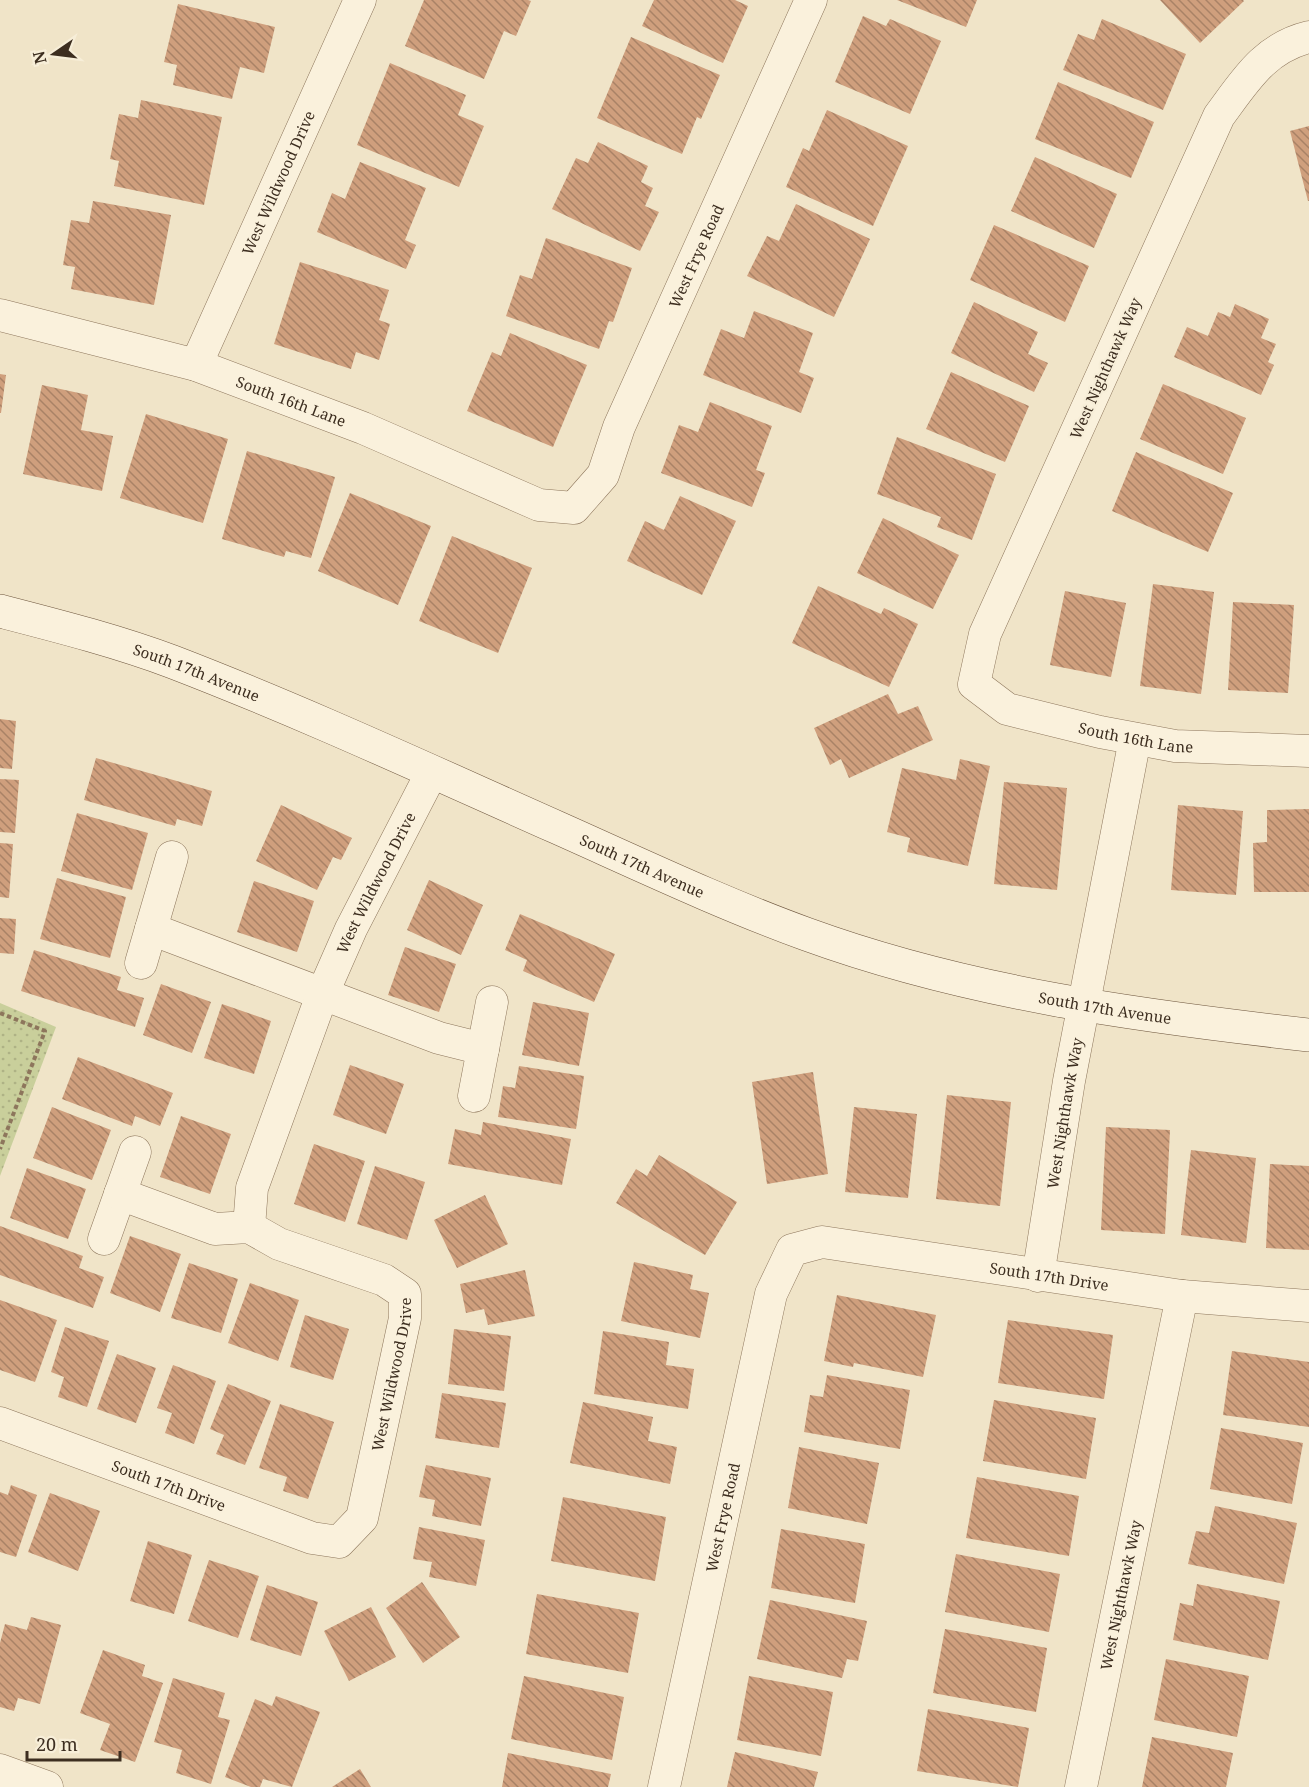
<svg xmlns="http://www.w3.org/2000/svg" width="1309" height="1787" font-family="'Noto Serif',serif">
<style>
.grass{fill:url(#grass-dots)}
.building{fill:url(#building-back-hatch)}
.lines{fill:none;stroke-linecap:round;stroke-linejoin:round}
.street-casing{stroke:#8d765c;stroke-width:33}
.secondary-casing{stroke:#6f573f;stroke-width:34}
.path{stroke:#8d765c;stroke-width:4;stroke-dasharray:4.5 3;stroke-linecap:butt}
.street{stroke:#faf1dc;stroke-width:32}
.secondary{stroke:#faf1dc;stroke-width:33}
.labels{text-anchor:middle;dominant-baseline:central;stroke-width:4.5;stroke-linejoin:round;paint-order:stroke}
.street-label{font-size:15px;fill:#3d2e20;stroke:#f7eed8}
</style>
<defs>
<pattern id="grass-dots" width="8" height="8" patternUnits="userSpaceOnUse" patternTransform="scale(1.5)"><rect width="8" height="8" fill="#c9cf9b"/><path d="M2 2h.1M6 6h.1" fill="none" stroke="#aeb285" stroke-width="1.8" stroke-linecap="round"/></pattern>
<pattern id="building-back-hatch" width="6" height="6" patternUnits="userSpaceOnUse" patternTransform="scale(1.5)"><rect width="6" height="6" fill="#cf9f7d"/><path d="M-1 5l2 2M0 0l6 6M5-1l2 2" fill="none" stroke="#a98266"/></pattern>
</defs>
<rect width="100%" height="100%" fill="#f0e4c8"/>
<path class="grass" d="M0 1003 56 1027 0 1176Z"/>
<path class="building" d="M424 0H528L531 1 516 36 504 31 484 79 405 46Z
M654 0H735L748 6 723 63 642 26Z
M897 0H977L966 27Z
M1160 0H1243L1244 1 1200 43Z
M178 4 275 27 264 73 240 67 232 99 173 85 177 65 164 62Z
M863 16 886 26 890 19 941 41 910 114 835 82Z
M1102 19 1186 54 1163 110 1063 70 1078 34 1094 40Z
M631 37 720 75 701 119 697 117 682 154 597 118Z
M390 63 466 95 458 115 484 126 459 187 357 145Z
M1058 82 1154 122 1131 178 1035 139Z
M141 100 222 117 204 205 114 186 119 161 110 159 119 114 138 118Z
M827 110 908 146 873 226 786 187 803 148 809 151Z
M1309 126V201H1308L1290 131Z
M598 142 648 166 641 182 653 188 645 206 659 212 640 251 552 209 576 158 588 163Z
M1035 157 1117 194 1094 248 1011 211Z
M360 162 426 188 405 240 416 245 406 269 317 232 332 193 345 199Z
M93 201 171 215 154 305 71 289 75 267 63 265 71 220 89 223Z
M796 204 870 239 834 317 747 276 767 236 779 241Z
M994 225 1089 266 1065 322 970 280Z
M546 238 632 268 613 322 609 321 599 349 506 316 520 275 532 279Z
M300 262 389 290 379 320 390 324 379 360 356 352 351 369 274 344Z
M974 302 1038 332 1028 354 1048 363 1034 392 951 353Z
M1235 304 1269 319 1261 338 1276 344 1268 362 1274 365 1261 395 1174 357 1187 327 1208 336 1218 312 1230 317Z
M754 311 813 333 799 372 814 378 801 413 703 375 721 329 744 338Z
M510 333 587 365 553 447 467 411 492 352 501 356Z
M951 372 1029 406 1005 462 926 429Z
M0 374 6 375 1 413H0Z
M1163 384 1246 418 1223 474 1140 439Z
M42 385 88 395 81 430 113 436 102 491 23 474Z
M710 402 772 426 756 470 765 473 752 507 661 473 679 425 698 432Z
M146 414 228 439 203 523 120 498Z
M897 437 996 474 972 540 937 527 941 517 877 494Z
M247 451 335 477 311 558 286 551 284 557 222 539Z
M1136 452 1233 493 1208 552 1112 511Z
M350 493 431 526 398 605 318 571Z
M680 496 736 521 702 595 627 561 645 521 664 530Z
M883 518 959 555 933 609 857 573Z
M452 536 532 568 498 653 419 621Z
M1153 584 1214 592 1201 694 1140 686Z
M818 586 881 614 884 608 918 624 889 687 792 643Z
M1065 591 1126 603 1111 677 1050 665Z
M1233 602 1294 605 1288 693 1228 690Z
M888 694 898 714 918 706 933 740 849 778 841 759 830 765 814 728Z
M0 719 16 721 12 769 0 768Z
M96 758 212 791 202 826 177 819 175 826 84 800Z
M960 759 990 766 968 866 907 852 910 838 887 832 902 768 956 780Z
M0 779 19 780 15 833 0 832Z
M1004 782 1067 788 1057 890 994 884Z
M281 805 352 838 341 860 333 857 317 890 256 861Z
M1178 805 1243 811 1236 895 1171 890Z
M1309 809V892H1254L1253 843 1267 842V810Z
M77 813 148 833 132 890 61 871Z
M0 843 13 844 9 898 0 897Z
M57 878 126 897 110 958 40 939Z
M429 880 483 905 461 955 407 930Z
M254 881 314 901 297 952 237 932Z
M520 914 615 954 594 1002 523 971 527 960 505 950Z
M0 918 16 919 14 954 0 953Z
M405 947 456 964 439 1012 388 995Z
M34 950 121 977 117 990 144 998 135 1027 21 991Z
M161 984 211 1002 192 1053 143 1035Z
M533 1002 589 1013 579 1066 522 1055Z
M222 1004 271 1021 254 1074 204 1058Z
M78 1057 173 1093 160 1126 135 1116 132 1126 62 1099Z
M350 1065 404 1084 386 1134 333 1115Z
M519 1066 584 1076 576 1129 498 1117 503 1086 515 1088Z
M813 1072 828 1174 767 1184 752 1082Z
M947 1095 1011 1102 1000 1206 936 1199Z
M52 1107 111 1130 92 1180 33 1158Z
M854 1107 917 1114 908 1198 845 1192Z
M181 1116 231 1134 210 1194 160 1177Z
M483 1122 571 1139 562 1185 448 1164 455 1129 481 1135Z
M1106 1127 1170 1130 1165 1234 1101 1230Z
M314 1144 365 1161 345 1222 294 1204Z
M1191 1150 1256 1158 1246 1243 1181 1235Z
M659 1155 737 1202 705 1255 616 1203 636 1169 647 1176Z
M1270 1164 1309 1166V1250L1266 1248Z
M375 1166 425 1182 407 1240 357 1224Z
M27 1168 86 1189 68 1239 10 1218Z
M485 1195 508 1244 457 1268 434 1220Z
M0 1226 83 1256 79 1268 104 1277 93 1308 0 1275Z
M130 1236 181 1254 160 1312 110 1293Z
M634 1262 693 1275 690 1289 709 1293 700 1338 621 1321Z
M189 1263 238 1279 221 1333 171 1318Z
M525 1270 535 1316 488 1325 484 1309 466 1313 460 1284Z
M250 1283 299 1300 278 1361 228 1343Z
M837 1295 936 1315 923 1377 854 1363 853 1367 824 1361Z
M0 1300 57 1320 35 1382 0 1370Z
M305 1315 349 1329 333 1380 290 1367Z
M1008 1320 1113 1335 1104 1399 998 1383Z
M65 1327 109 1341 87 1407 58 1397 64 1377 51 1372Z
M454 1329 511 1336 504 1391 448 1384Z
M603 1331 669 1342 666 1365 694 1369 688 1409 594 1394Z
M1232 1351 1309 1362V1427L1223 1415Z
M117 1354 156 1368 136 1423 97 1409Z
M173 1365 216 1381 194 1444 165 1433 172 1413 157 1408Z
M827 1375 910 1390 900 1449 804 1432 810 1395 823 1397Z
M228 1384 271 1401 245 1465 216 1454 224 1435 210 1429Z
M442 1393 506 1403 499 1448 435 1438Z
M994 1400 1096 1418 1086 1479 983 1461Z
M583 1402 653 1417 648 1441 677 1447 670 1484 570 1463Z
M280 1404 334 1422 308 1499 283 1491 287 1477 259 1468Z
M1221 1428 1303 1443 1292 1504 1210 1489Z
M799 1447 879 1463 867 1524 788 1508Z
M426 1465 491 1478 481 1526 432 1516 435 1500 419 1497Z
M977 1477 1079 1496 1069 1556 966 1538Z
M11 1485 37 1495 16 1557 0 1552V1492L8 1495Z
M50 1493 100 1511 78 1571 28 1552Z
M563 1497 666 1517 655 1581 551 1561Z
M1215 1506 1297 1523 1284 1584 1188 1564 1196 1531 1209 1533Z
M419 1527 485 1540 476 1586 429 1577 432 1562 413 1559Z
M781 1529 865 1544 855 1603 771 1588Z
M148 1541 192 1555 174 1614 130 1601Z
M956 1554 1060 1574 1049 1632 945 1612Z
M209 1560 259 1576 238 1638 188 1621Z
M422 1582 460 1637 423 1663 386 1608Z
M1197 1584 1280 1601 1268 1660 1173 1640 1180 1603 1193 1606Z
M267 1585 318 1602 301 1656 250 1640Z
M537 1594 639 1613 628 1673 526 1654Z
M770 1600 867 1621 858 1661 847 1659 842 1678 757 1659Z
M371 1607 396 1657 349 1681 324 1631Z
M31 1617 61 1625 40 1704 18 1698 14 1711 0 1707V1643L5 1624 27 1630Z
M945 1629 1047 1648 1036 1712 933 1693Z
M103 1650 145 1665 142 1676 163 1683 135 1762 100 1750 110 1724 80 1713Z
M1166 1659 1249 1676 1237 1737 1154 1720Z
M524 1676 624 1697 612 1760 511 1739Z
M749 1676 833 1692 821 1756 737 1740Z
M173 1678 225 1693 218 1717 230 1720 211 1784 176 1773 182 1750 154 1742Z
M276 1696 320 1712 292 1787 263 1779 260 1787H251L225 1777 255 1699 272 1706Z
M928 1709 1029 1728 1018 1787 917 1771Z
M1152 1737 1233 1753 1226 1787H1142Z
M735 1752 818 1772 814 1787H727Z
M508 1753 611 1774 608 1787H502Z
M360 1769 371 1787H332Z"/>
<g class="lines">
<g class="street-casing">
<g id="street">
<path id="s1" d="M1309 37C1264 48 1245 81 1219 116L985 634 974 684 1007 709 1100 732 1175 746 1309 751"/>
<path id="s2" d="M0 315 196 365 363 428 539 505 574 508 603 475 619 427 811 0"/>
<path id="s3" d="M196 365 360 0"/>
<path d="M151 929 439 1038 483 1049"/>
<path d="M141 963 172 857"/>
<path d="M474 1096 492 1002"/>
<path id="s4" d="M249 1227 252 1188 322 995 351 929 432 772"/>
<path d="M104 1239 135 1152"/>
<path id="s5" d="M1038 1276 1069 1081 1135 739"/>
<path id="s6" d="M0 1423 312 1538 339 1542 362 1518 405 1318V1294L384 1280 279 1244 249 1227 215 1229 120 1194"/>
<path d="M0 1770 47 1787"/>
<path id="s7" d="M664 1787 771 1294 792 1250 822 1242 1182 1296 1309 1306"/>
<path id="s8" d="M1081 1787 1182 1296"/>
</g>
</g>
<g class="secondary-casing">
<g id="secondary">
<path id="s9" d="M0 611C58 626 117 641 173 662 303 712 430 771 556 827 639 864 721 903 806 934 968 993 1139 1016 1309 1035"/>
</g>
</g>
<path class="path" d="M0 1013 45 1031 0 1149"/>
<use href="#street" class="street"/>
<use href="#secondary" class="secondary"/>
</g>
<g class="labels">
<g class="street-label">
<text stroke="none"><textPath href="#s3" startOffset="200">West Wildwood Drive</textPath></text>
<text stroke="none"><textPath href="#s2" startOffset="890">West Frye Road</textPath></text>
<text transform="translate(1105 368) rotate(-66)">West Nighthawk Way</text>
<text stroke="none"><textPath href="#s2" startOffset="304">South 16th Lane</textPath></text>
<text stroke="none"><textPath href="#s9" startOffset="206">South 17th Avenue</textPath></text>
<text stroke="none"><textPath href="#s1" startOffset="916">South 16th Lane</textPath></text>
<text stroke="none"><textPath href="#s9" startOffset="692">South 17th Avenue</textPath></text>
<text stroke="none"><textPath href="#s4" startOffset="369">West Wildwood Drive</textPath></text>
<text stroke="none"><textPath href="#s9" startOffset="1178">South 17th Avenue</textPath></text>
<text stroke="none"><textPath href="#s5" startOffset="165">West Nighthawk Way</textPath></text>
<text stroke="none"><textPath href="#s7" startOffset="814">South 17th Drive</textPath></text>
<text stroke="none"><textPath href="#s6" startOffset="540">West Wildwood Drive</textPath></text>
<text stroke="none"><textPath href="#s6" startOffset="180">South 17th Drive</textPath></text>
<text stroke="none"><textPath href="#s7" startOffset="276">West Frye Road</textPath></text>
<text stroke="none"><textPath href="#s8" startOffset="196">West Nighthawk Way</textPath></text>
</g>
</g>
<g transform="translate(54 54) rotate(256)" stroke="#f7eed8" stroke-width="4.5" paint-order="stroke">
<path d="M0-4.5L10 22L0 15L-10 22Z" fill="#3d2e20"/>
<text y="-9" font-size="16" font-weight="bold" text-anchor="middle" fill="#3d2e20">N</text>
</g>
<path d="M27 1751v9h93v-9" fill="none" stroke="#3d2e20" stroke-width="3"/>
<text x="36" y="1751" font-size="18" fill="#3d2e20" stroke="#f7eed8" stroke-width="4.5" paint-order="stroke">20 m</text>
</svg>
